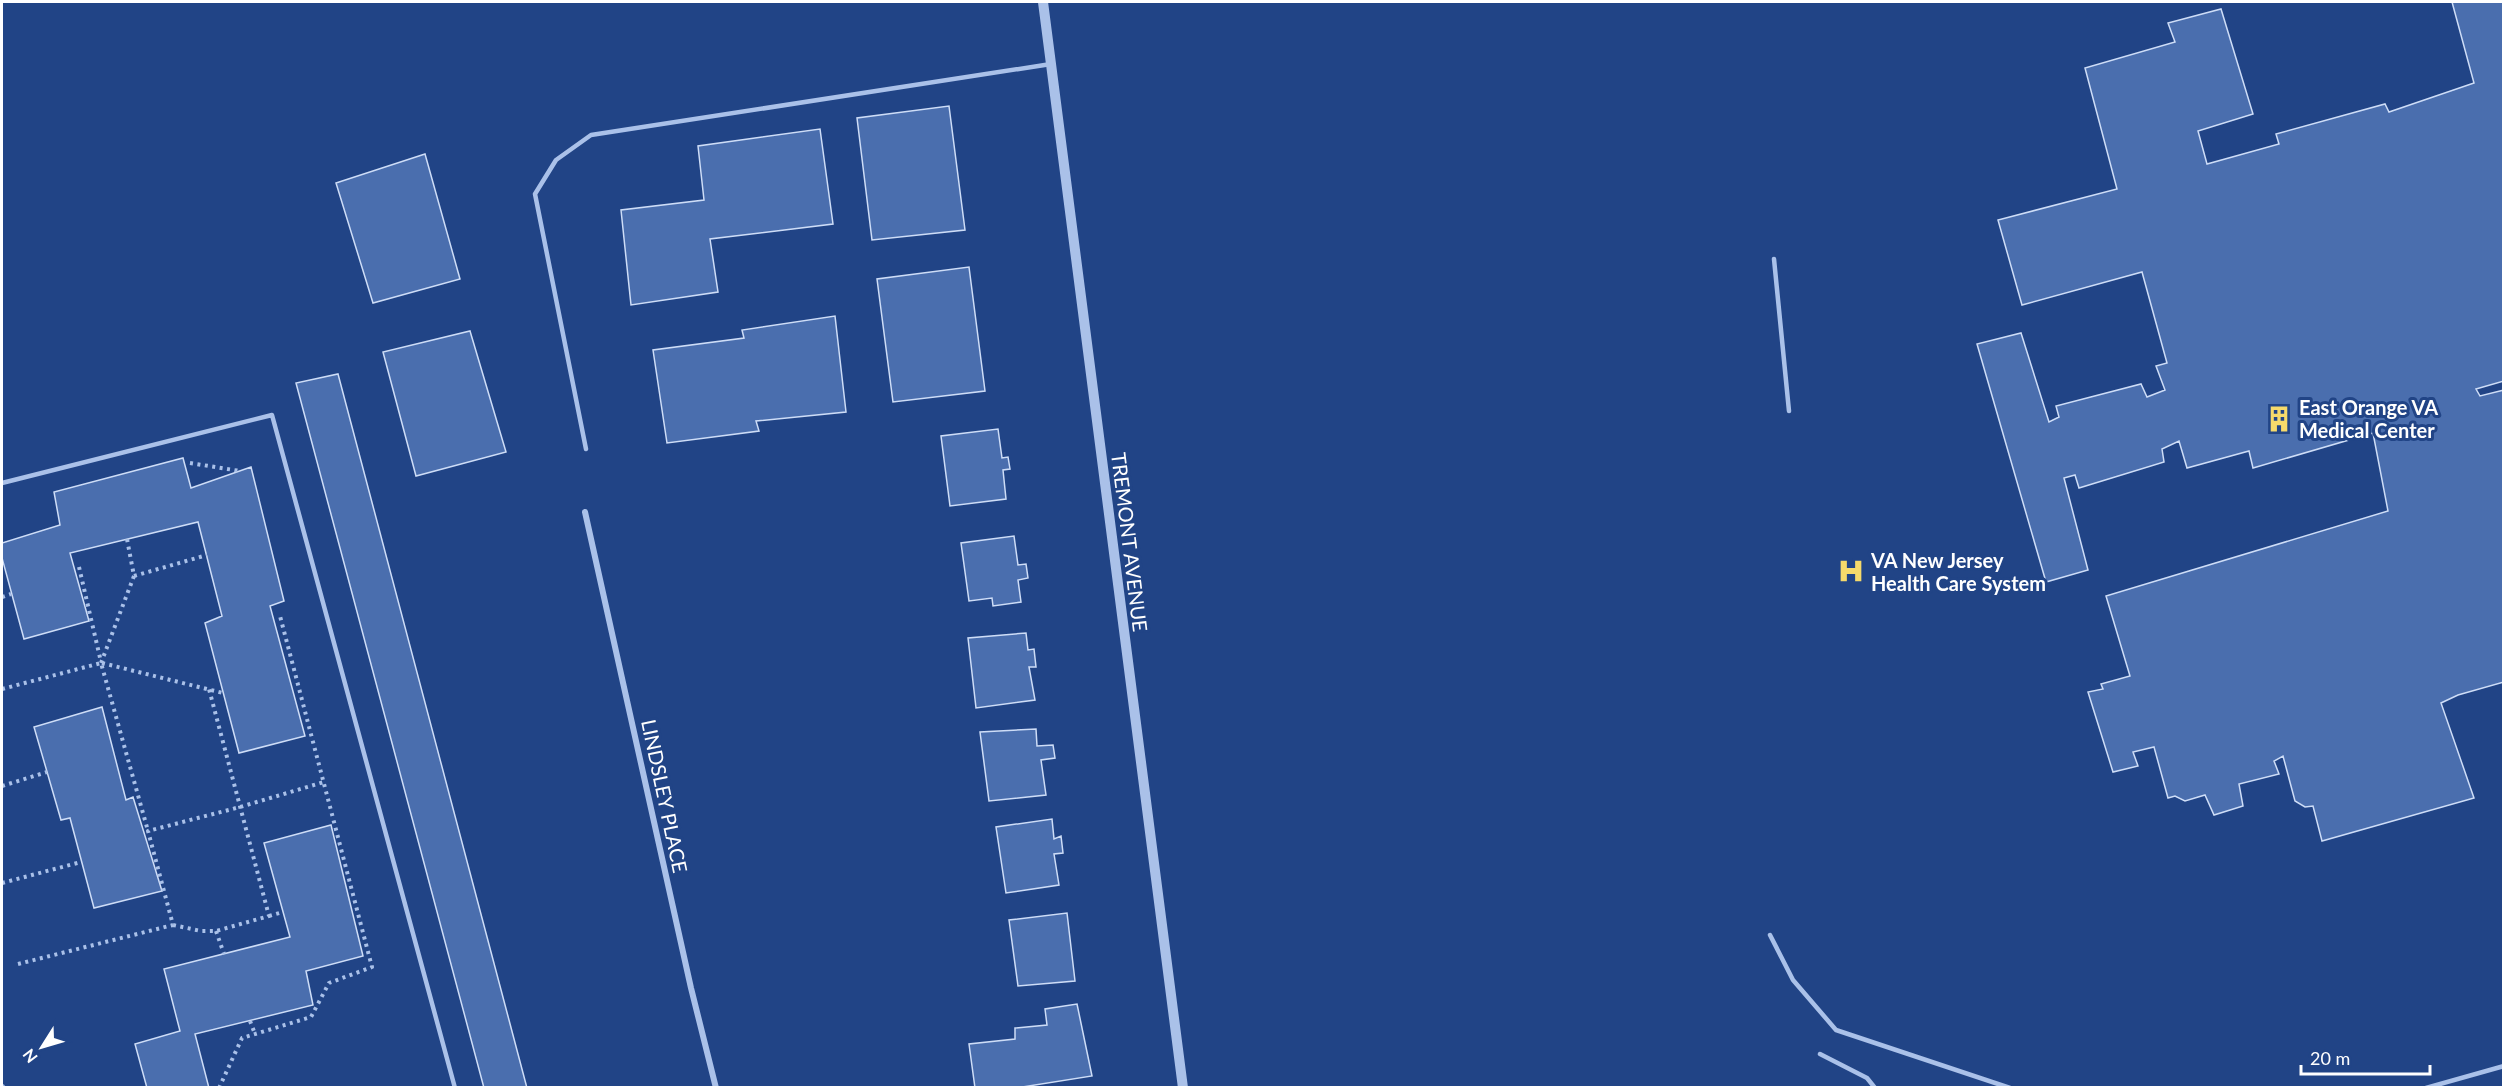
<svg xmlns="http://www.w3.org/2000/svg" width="2505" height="1089" font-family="Lato,sans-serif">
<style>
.building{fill:#4a6eae;stroke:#ceddf7;stroke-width:1.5}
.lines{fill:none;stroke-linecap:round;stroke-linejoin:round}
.path{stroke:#aac1e9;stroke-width:4;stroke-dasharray:3 4.5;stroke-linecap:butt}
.service{stroke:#aac1e9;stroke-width:4.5}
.minor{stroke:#aac1e9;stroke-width:6}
.tertiary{stroke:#aac1e9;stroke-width:10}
.labels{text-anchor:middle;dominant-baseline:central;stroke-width:6;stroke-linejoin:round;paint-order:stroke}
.poi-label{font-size:20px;font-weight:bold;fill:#fff;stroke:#214486;text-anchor:start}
.street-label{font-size:20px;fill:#fff;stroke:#214486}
</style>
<rect width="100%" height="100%" fill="#214486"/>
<path class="building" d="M2452 2H2504V381L2476 389 2480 396 2504 390V682L2458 695 2441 703 2474 798 2322 841 2313 806 2305 807 2295 801 2283 756 2274 761 2279 774 2239 784 2243 806 2214 815 2205 795 2185 801 2175 796 2168 798 2154 747 2133 752 2138 766 2113 772 2088 692 2103 689 2101 684 2130 676 2106 596 2388 511 2373 433 2253 468 2249 451 2187 468 2179 441 2162 449 2164 462 2079 488 2075 475 2064 478 2088 570 2046 582 1977 344 2021 333 2049 422 2059 417 2056 406 2141 384 2147 397 2165 390 2156 366 2167 363 2142 272 2022 305 1998 220 2117 189 2085 68 2175 42 2168 23 2221 9 2253 114 2198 131 2207 164 2279 144 2276 134 2385 104 2389 112 2474 83Z
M949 106 965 230 872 240 857 118Z
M820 129 833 224 710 239 718 292 631 305 621 210 704 200 698 146Z
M425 154 460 279 373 303 336 183Z
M969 267 985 391 893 402 877 279Z
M835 316 846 412 756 421 759 431 667 443 653 350 744 338 742 330Z
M470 331 506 452 416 476 383 352Z
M338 374 527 1088H484L296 383Z
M998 429 1002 458 1008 457 1010 469 1003 470 1006 499 950 506 941 436Z
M183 458 191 488 251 467 284 601 270 606 305 736 239 753 205 623 222 616 198 522 70 553 89 621 24 639 2 558V543L60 525 54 492Z
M1014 536 1018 565 1026 564 1028 578 1018 580 1021 602 993 606 992 598 969 601 961 543Z
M1026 633 1028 650 1034 649 1036 667H1029L1035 700 976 708 968 638Z
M102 707 126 800 133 797 162 891 94 908 70 818 61 820 34 727Z
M1036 729 1037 746 1053 745 1055 758 1041 760 1046 795 989 801 980 732Z
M1052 819 1054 839 1061 836 1063 853 1054 854 1059 885 1006 893 996 827Z
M331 825 363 956 306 971 313 1005 195 1034 209 1088H147L135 1044 180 1031 164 969 290 937 264 843Z
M1067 913 1075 981 1018 986 1009 920Z
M1077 1004 1092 1076 1016 1088H975L969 1044 1015 1039V1028L1047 1025 1045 1009Z"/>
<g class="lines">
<path class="path" d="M190 463 240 471
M79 567 101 662
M134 576 207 555
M2 597 11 594
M101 663 134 576 127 539
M102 663 223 693
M2 689 101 663 148 831
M2 786 47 772
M2 883 81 862
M269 916 283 912
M173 925 201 931H216L269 916 209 689
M216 931 224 954
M18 964 173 925 148 831 240 807 324 782
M250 1021 255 1034
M219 1088 242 1038 311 1017 329 983 372 967 280 616"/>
<path class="service" d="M1774 259 1789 411
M586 449 535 194 556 160 591 135 1051 64
M2 483 272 415 455 1088
M1770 935 1793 980 1836 1030 2010 1088
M1820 1054 1867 1078 1875 1088
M2426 1088 2504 1066"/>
<path class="minor" d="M585 512 691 988 716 1088
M2 1087V1088"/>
<path class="tertiary" d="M1043 2 1183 1088"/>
</g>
<defs>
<g id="building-bare" transform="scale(2.07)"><path d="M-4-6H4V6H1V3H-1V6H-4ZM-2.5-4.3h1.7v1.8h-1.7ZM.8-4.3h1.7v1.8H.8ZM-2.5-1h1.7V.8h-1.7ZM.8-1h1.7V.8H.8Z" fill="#f6da6b" stroke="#214486" stroke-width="2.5" paint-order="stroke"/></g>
<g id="hospital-bare" transform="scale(2.07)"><path d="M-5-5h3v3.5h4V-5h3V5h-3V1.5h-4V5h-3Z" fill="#f6da6b" stroke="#214486" stroke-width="2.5" paint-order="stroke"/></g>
</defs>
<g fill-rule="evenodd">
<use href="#building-bare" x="2279" y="419"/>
<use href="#hospital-bare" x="1851" y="571"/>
</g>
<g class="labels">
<g class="poi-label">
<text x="2299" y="407">East Orange VA<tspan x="2299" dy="23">Medical Center</tspan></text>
<text x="1871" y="560">VA New Jersey<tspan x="1871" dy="23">Health Care System</tspan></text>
</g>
<g class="street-label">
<text transform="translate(1130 542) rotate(83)">TREMONT AVENUE</text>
<text transform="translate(665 796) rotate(78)">LINDSLEY PLACE</text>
</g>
</g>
<rect width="2505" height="1089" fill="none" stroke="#ffffff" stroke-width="6"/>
<g transform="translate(42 1047) rotate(233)" stroke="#214486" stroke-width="4.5" paint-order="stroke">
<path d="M0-4.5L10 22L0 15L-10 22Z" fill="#ffffff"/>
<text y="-9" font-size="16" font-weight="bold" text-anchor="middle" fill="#ffffff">N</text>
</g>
<path d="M2301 1065v9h129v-9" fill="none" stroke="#ffffff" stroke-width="3"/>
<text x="2310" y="1065" font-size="18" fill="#ffffff" stroke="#214486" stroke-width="4.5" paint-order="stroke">20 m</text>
</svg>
